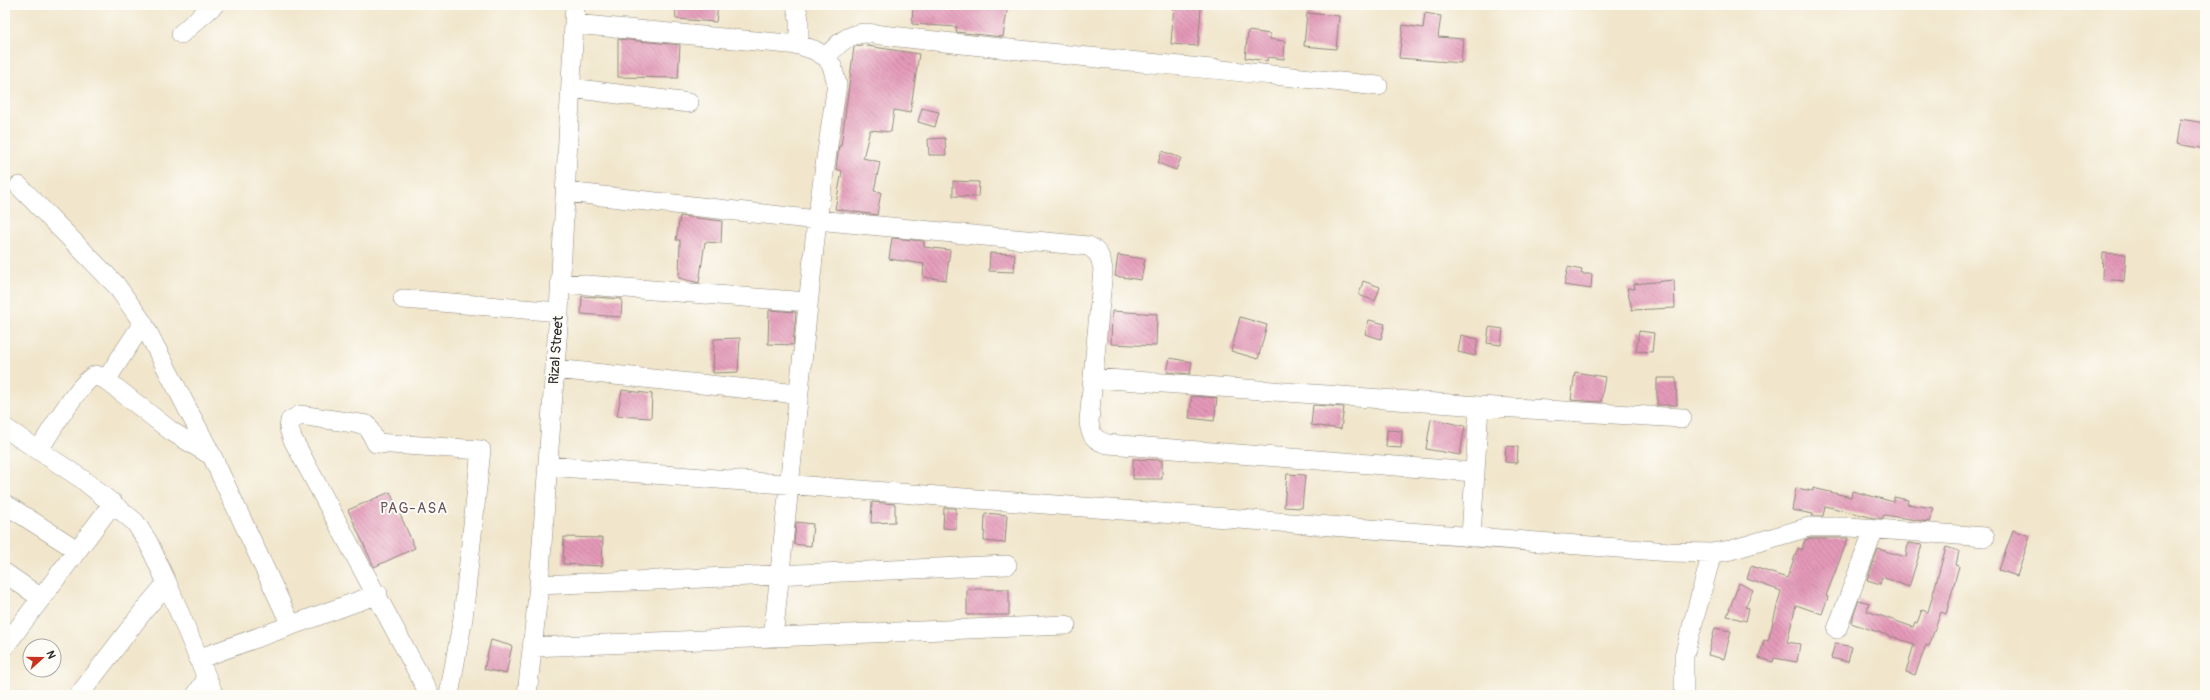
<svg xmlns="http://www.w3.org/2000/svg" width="2210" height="700" font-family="Pangolin,sans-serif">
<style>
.building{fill:url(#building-back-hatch)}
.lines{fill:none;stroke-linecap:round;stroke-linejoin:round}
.minor-casing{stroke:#8e887c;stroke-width:20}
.minor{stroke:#fff;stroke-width:19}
.labels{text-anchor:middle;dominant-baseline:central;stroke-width:4;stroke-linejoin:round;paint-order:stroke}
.street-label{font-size:14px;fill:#2b2b2b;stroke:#fdfcf7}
.neighbourhood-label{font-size:15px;letter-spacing:1px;fill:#6c525c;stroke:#fdfcf7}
</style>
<defs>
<pattern id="building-back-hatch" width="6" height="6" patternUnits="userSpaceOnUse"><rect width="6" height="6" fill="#e499b8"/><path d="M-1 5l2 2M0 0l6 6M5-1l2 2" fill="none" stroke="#b97d96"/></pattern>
</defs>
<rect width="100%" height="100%" fill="#fdfcf7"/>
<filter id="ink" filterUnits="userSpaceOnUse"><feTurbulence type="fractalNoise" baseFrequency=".025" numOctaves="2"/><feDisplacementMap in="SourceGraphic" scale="8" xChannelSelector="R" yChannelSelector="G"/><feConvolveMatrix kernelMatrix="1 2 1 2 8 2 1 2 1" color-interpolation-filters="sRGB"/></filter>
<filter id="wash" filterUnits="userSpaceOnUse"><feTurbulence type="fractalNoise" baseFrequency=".012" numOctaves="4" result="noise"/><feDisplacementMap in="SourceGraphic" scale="16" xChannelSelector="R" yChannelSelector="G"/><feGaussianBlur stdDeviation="0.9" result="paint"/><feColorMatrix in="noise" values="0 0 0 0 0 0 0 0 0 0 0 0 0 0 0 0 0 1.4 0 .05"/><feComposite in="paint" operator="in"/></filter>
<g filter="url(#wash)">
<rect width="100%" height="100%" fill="#f1e6cc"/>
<g id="blocks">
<path class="building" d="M675 5H718L716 22 676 19Z
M913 5H1008L1003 37 956 32 957 27 912 24Z
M1174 5 1201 8 1198 46 1171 44Z
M1307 13 1339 16 1336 49 1304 46Z
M1425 13 1441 16 1438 37 1463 39 1461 63 1399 58 1403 25 1423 28Z
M1248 31 1270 34V39L1285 41 1284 59 1268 57 1267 61 1245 58Z
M618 39 680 45 678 78 618 77Z
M861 45 919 54 910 113 894 110 891 132 870 130 863 158 880 162 874 191 881 192 877 215 835 209 842 171 836 169 839 146H841L854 47Z
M922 108 939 112 935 127 918 122Z
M2180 119 2205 123V149L2176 144Z
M945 138 946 155H929L928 139Z
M1162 151 1181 158 1176 170 1158 163Z
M953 181 979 182 978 197 953 196Z
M680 216 722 221 721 243 705 242 699 283 679 278 680 240H676Z
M892 238 924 241V247L950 250 946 280 923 277 924 264 889 259Z
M990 253 1015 254 1014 272 989 271Z
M2103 253 2126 254 2124 281 2102 279Z
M1118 255 1145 259 1141 280 1115 276Z
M1568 267 1582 270 1581 274H1592L1591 289 1564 285Z
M1674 280 1675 308 1632 310 1627 288 1635 289 1634 284Z
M1363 281 1380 287 1375 301 1359 295Z
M582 296 622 299 621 317 581 314Z
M769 310 796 312 793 345 768 344Z
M1112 311 1157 314 1156 346 1111 344Z
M1240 317 1267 325 1258 359 1231 351Z
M1369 320 1385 324 1381 339 1365 334Z
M1489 327 1503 329 1501 345 1487 343Z
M1639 331 1654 333 1652 352 1636 351Z
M1461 335 1478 339 1475 356 1458 352Z
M740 338 738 372 713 373 714 339Z
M1170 358 1192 362 1190 374 1167 372Z
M1575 372 1605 377 1601 402 1571 400Z
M1657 378H1676L1677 405H1657Z
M622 390 652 394 651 418 617 416Z
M1192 396 1217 398 1214 421 1189 418Z
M1313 405 1344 407 1341 429 1311 425Z
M1431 419 1465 426 1460 455 1426 449Z
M1387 430 1402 431 1401 448 1386 447Z
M1506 446 1518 447 1517 463 1505 462Z
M1133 459 1162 460V479H1133Z
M1287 474 1305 475 1302 508 1284 507Z
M1796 488 1813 491V488L1851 497 1852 491 1894 502V497L1908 500 1907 504 1934 508 1929 522 1884 515 1883 518H1874L1825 506 1823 516H1812L1813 514 1792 510Z
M390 492 415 548 374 567 348 510Z
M872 502 895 504V522L871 523Z
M944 508H956V529L943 528Z
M985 513 1007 515 1005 543 984 541Z
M796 522 813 524 811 546 794 544Z
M2013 530 2030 536 2017 576 1999 570Z
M564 537 603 538 602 566 563 564Z
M1811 538H1848L1826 596 1828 597 1822 614 1796 605 1787 642 1800 644 1797 662 1774 658 1773 662 1759 658 1764 640 1768 641 1781 591 1747 579 1751 566 1787 578 1798 548 1801 550 1805 540Z
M1908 543 1922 545 1909 587 1882 577 1880 584 1867 580 1878 549 1906 557Z
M1946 547 1959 551 1956 565 1959 566 1946 614 1941 612 1929 646 1926 645 1915 675 1906 672 1914 644 1851 623 1859 600 1869 603 1867 611 1913 627 1915 622 1917 623 1922 610 1928 612Z
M1739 583 1753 590 1745 607 1749 608 1746 621 1727 616Z
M967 589H1009V615H967Z
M1715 628 1731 631 1724 659 1708 655Z
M491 640 512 646 506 674 484 669Z
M1835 643 1852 647 1848 662 1831 658Z"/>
</g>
</g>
<g filter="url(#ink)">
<use href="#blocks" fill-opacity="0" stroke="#8e887c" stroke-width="1"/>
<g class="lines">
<g class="minor-casing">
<path id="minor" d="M796 5 799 19V45
M574 24 799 45 814 50 826 57 832 66 837 84 817 220 773 638
M181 34 214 5
M826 57C838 44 847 34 866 33 1036 54 1207 67 1378 86
M571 88 689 103
M19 186 116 285 143 323 212 456 291 625
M566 192 817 220 1088 246C1099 251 1101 258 1103 270L1089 421C1090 435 1095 441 1108 444L1474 472
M561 283 808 302
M403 299 559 312
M555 369 798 394
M1094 378 1479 406 1682 418
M106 380 143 323
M5 428 82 479 135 522 148 542 167 583 145 609 79 695
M39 450C48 435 82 378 96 375L106 380 171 431 212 456
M548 466 1670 552 1712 553 1731 550 1809 527H1850L1985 537
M5 504 77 550
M1471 537 1479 406
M5 573 41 598
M167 583 214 695
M539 585 1007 565
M1837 629 1874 529
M5 646 113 503
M533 647 1066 625
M198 659 378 594
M196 695 206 680
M430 695 292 438 289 428 290 421 300 415 367 425 376 443 481 450 463 618 449 695
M527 695 539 585 559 312 575 5
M1684 695V656L1712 553"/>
</g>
<use href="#minor" class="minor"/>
</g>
</g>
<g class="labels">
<g class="street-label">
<text transform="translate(556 350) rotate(-86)">Rizal Street</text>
</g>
<g class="neighbourhood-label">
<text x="414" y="508">PAG-ASA</text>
</g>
</g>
<rect width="2210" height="700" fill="none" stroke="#fdfcf7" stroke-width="20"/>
<g transform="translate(42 658) rotate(69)"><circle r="19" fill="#fdfcf7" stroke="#a9a8a5"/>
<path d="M0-3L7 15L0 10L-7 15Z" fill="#c8321e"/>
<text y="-6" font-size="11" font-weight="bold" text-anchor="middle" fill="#2b2b2b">N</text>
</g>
</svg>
